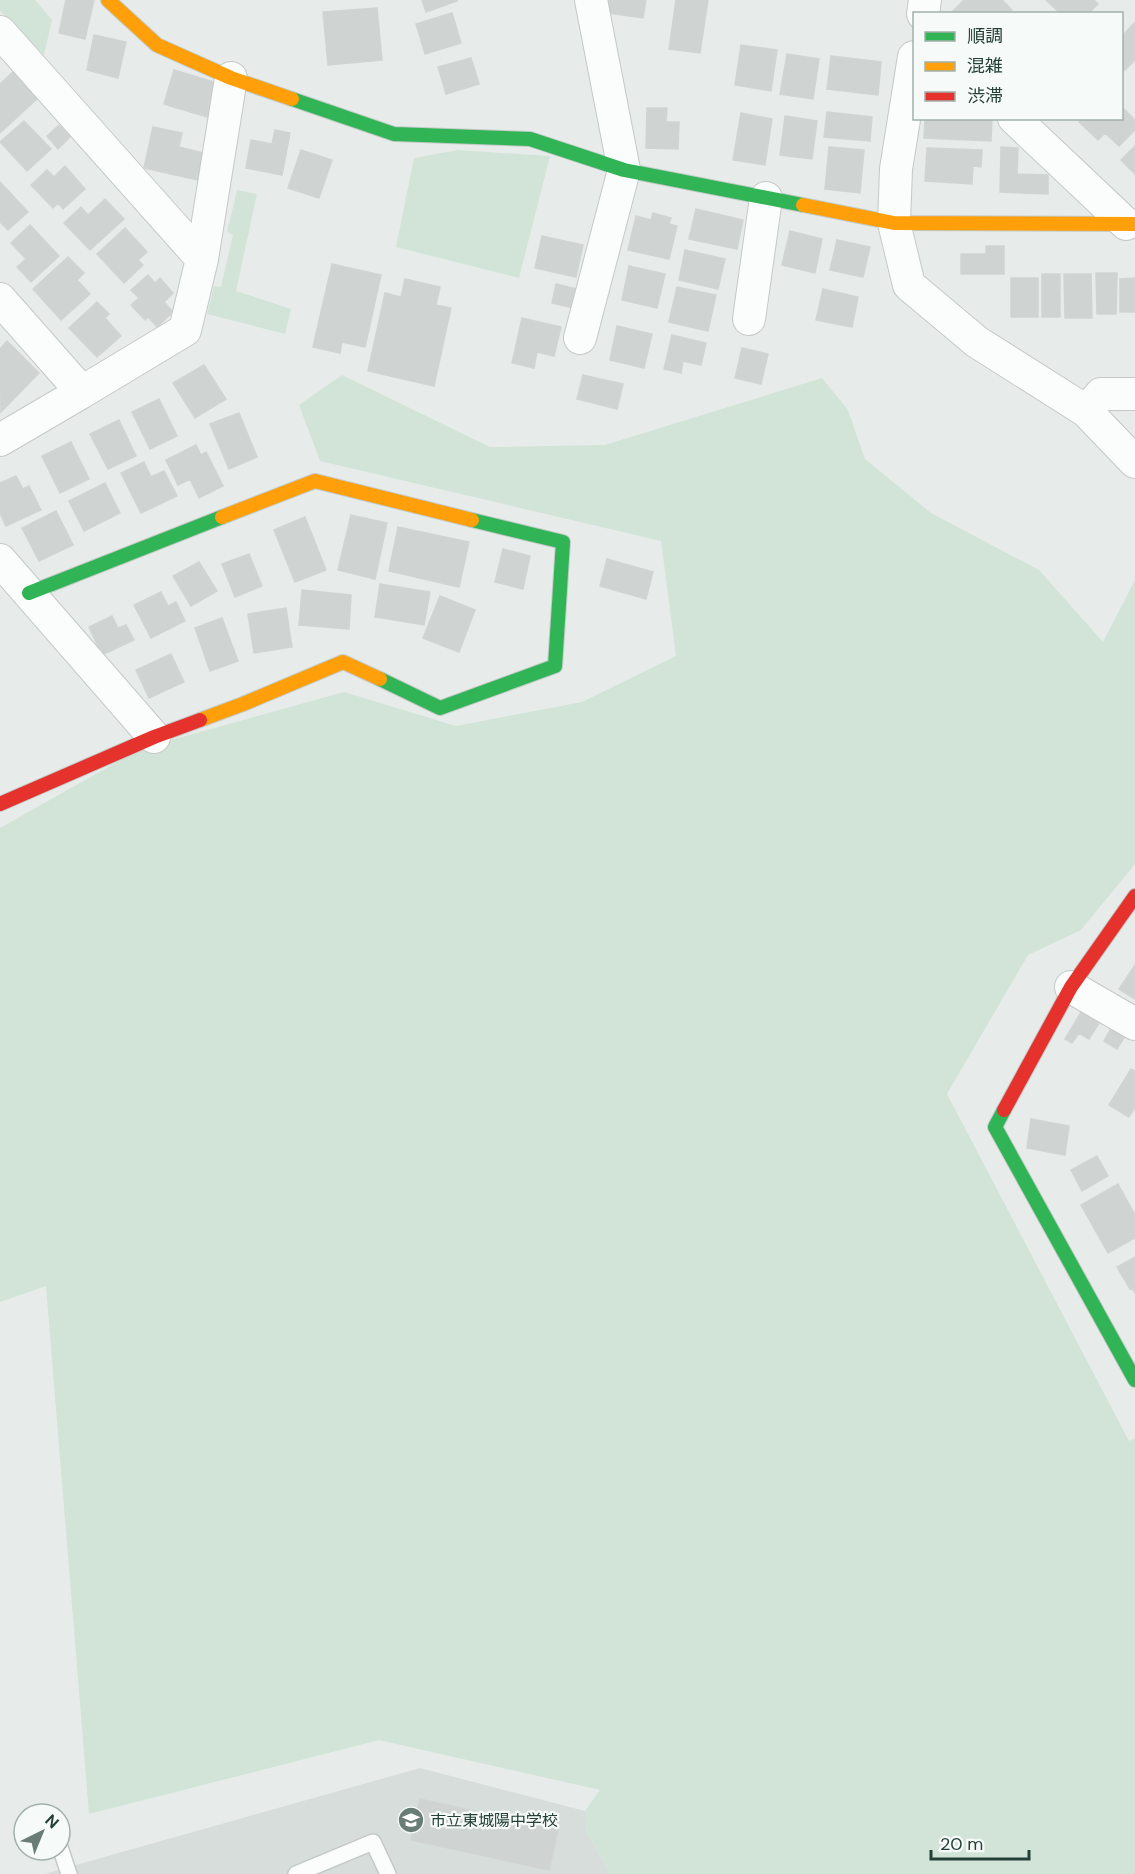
<svg xmlns="http://www.w3.org/2000/svg" width="1135" height="1874" font-family="'DM Sans','Noto Sans JP',sans-serif">
<style>
.built{fill:#d6ddda}
.green{fill:#d1e4d7}
.building{fill:#cfd3d1;stroke:#d0d5d3;stroke-width:1.5}
.lines{fill:none;stroke-linecap:round;stroke-linejoin:round}
.lane-casing{stroke:#c4c9c7;stroke-width:18}
.street-casing{stroke:#c4c9c7;stroke-width:34}
.fast-casing{stroke:#c3cac7;stroke-width:16}
.slow-casing{stroke:#c3cac7;stroke-width:16}
.jam-casing{stroke:#c3cac7;stroke-width:16}
.lane{stroke:#fbfcfc;stroke-width:15}
.street{stroke:#fbfcfc;stroke-width:32}
.fast{stroke:#30b455;stroke-width:14}
.slow{stroke:#ff9f0a;stroke-width:14}
.jam{stroke:#e5322d;stroke-width:14}
.labels{text-anchor:middle;dominant-baseline:central;stroke-width:4.5;stroke-linejoin:round;paint-order:stroke}
.poi-label{font-size:16px;fill:#254038;stroke:#f6faf8;text-anchor:start}
</style>
<rect width="100%" height="100%" fill="#e7ecea"/>
<path class="built" d="M420 1768 585 1811V1829L610 1874H44Z"/>
<path class="green" d="M0 0H35L52 20 44 55 0 11Z
M458 150 550 156 519 278 396 247 414 158Z
M237 190 257 194 236 291 291 309 285 334 207 314 214 286 221 287 233 235 227 232Z
M342 375 490 447 605 445 822 378 848 410 865 459 931 513 1039 570 1103 642 1135 580V864L1081 930 1028 955 947 1094 1129 1441 1135 1438V1874H610L585 1829V1811L600 1790 379 1740 89 1814 46 1286 0 1302V828L142 748 344 692 456 726 582 702 676 656 661 541 320 461 299 405Z"/>
<path class="building" d="M66 0H94L85 39 59 33Z
M422 0H456L457 1 426 12Z
M605 0H646L643 18 603 12Z
M676 0H708L700 53 669 49Z
M964 0H1002L1012 10 1008 14H956L953 11Z
M1046 0H1094L1098 4 1088 14H1061Z
M377 8 382 60 328 65 323 12Z
M452 13 461 43 425 54 416 24Z
M1135 22V60L1125 70 1122 67V36Z
M94 35 126 42 118 78 87 70Z
M741 45 777 50 771 91 735 85Z
M787 54 819 59 813 99 780 94Z
M831 56 881 62 878 95 827 89Z
M471 58 479 84 446 94 438 67Z
M174 70 217 83 207 117 164 104Z
M14 71 39 97 0 133V84Z
M1122 107 1135 120V130L1119 146 1105 133 1098 140 1079 122 1082 118H1122Z
M647 108H667L666 122H679L678 149 646 148Z
M827 112 872 117 870 141 824 137Z
M741 113 772 119 765 165 733 160Z
M785 116 817 121 812 159 780 155Z
M925 118H992L991 141 924 138Z
M24 121 51 149 27 171 0 142Z
M59 125 70 137 58 149 47 136Z
M153 127 182 133 179 147 204 153 198 180 144 168Z
M275 130 290 133 282 175 246 168 251 140 272 144Z
M1135 146V174L1121 160Z
M829 147 864 150 860 193 825 189Z
M1001 147 1018 148 1017 174 1048 175V194L1000 192Z
M927 148 982 150 981 167 973 166 972 184 925 181Z
M301 150 332 160 319 198 288 188Z
M65 166 85 189 63 209 58 203 53 208 31 185 47 170 54 177Z
M0 182 28 212 8 230 0 222Z
M105 199 124 219 90 250 64 223 81 207 88 215Z
M696 209 743 220 737 249 689 239Z
M653 213 671 218 669 224 677 226 669 259 628 250 636 216 651 220Z
M30 225 59 256 31 282 17 267 26 259 11 243Z
M125 228 147 252 138 260 143 265 124 283 97 254Z
M790 231 822 239 815 273 782 265Z
M542 236 583 245 576 277 535 268Z
M837 240 870 247 863 277 830 270Z
M986 246H1004V274H961V254H986Z
M685 250 725 259 718 289 679 280Z
M68 257 84 273 77 280 90 294 61 320 33 289Z
M332 264 381 275 365 347 342 342 340 353 313 347Z
M629 266 665 274 657 308 622 300Z
M1096 273H1117L1116 314H1097Z
M1042 274H1060V317H1042Z
M1064 274H1091L1092 318H1065Z
M148 275 155 283 160 278 173 293 164 302 173 312 157 327 148 317 145 320 131 305 139 298 131 290Z
M1011 278H1038V317H1011Z
M1135 278V312H1120V279Z
M405 279 440 287 436 305 451 308 434 386 368 371 385 293 401 297Z
M556 284 577 289 573 308 552 303Z
M677 287 716 295 708 331 669 322Z
M823 289 858 297 852 327 816 320Z
M97 302 109 314 105 318 121 336 97 357 69 328Z
M522 318 561 327 554 356 537 352 534 368 512 363Z
M617 326 652 334 644 368 610 360Z
M672 335 706 343 701 365 683 361 681 373 664 369Z
M7 341 39 373 1 412 0 349Z
M742 348 768 354 761 384 735 378Z
M204 365 226 399 195 418 173 383Z
M583 375 623 384 617 409 577 399Z
M159 399 177 436 150 449 132 412Z
M239 413 257 457 229 469 210 424Z
M119 420 136 456 108 469 90 434Z
M71 442 89 479 60 493 42 456Z
M196 445 201 455 206 452 223 486 199 498 190 479 178 485 166 460Z
M144 462 151 477 164 471 177 496 141 513 121 473Z
M16 476 23 489 29 486 41 510 6 526 0 513V483Z
M105 483 120 513 84 531 69 501Z
M56 511 73 545 39 561 22 528Z
M351 515 387 523 375 579 338 570Z
M305 517 326 570 295 582 274 530Z
M398 527 469 542 459 587 389 571Z
M503 549 530 556 523 589 495 582Z
M249 554 262 586 235 597 222 564Z
M607 559 653 572 646 599 600 586Z
M199 562 217 591 191 606 173 576Z
M380 584 430 592 424 625 375 617Z
M302 590 351 595 349 629 299 625Z
M161 592 168 606 176 602 185 621 151 638 134 605Z
M440 596 475 610 459 652 423 638Z
M286 608 292 647 254 653 248 614Z
M112 616 118 628 126 625 134 640 102 655 89 627Z
M222 618 238 661 210 671 195 628Z
M171 654 184 682 149 698 136 670Z
M1135 965V999L1119 989Z
M1083 1009 1101 1020 1089 1039 1079 1033 1072 1043 1065 1039Z
M1113 1025 1127 1033 1117 1049 1104 1041Z
M1131 1069 1135 1071V1107L1129 1117 1109 1105Z
M1031 1119 1069 1126 1065 1155 1027 1148Z
M1097 1156 1108 1176 1082 1191 1071 1170Z
M1118 1184 1135 1215V1238L1108 1253 1081 1205Z
M1135 1257V1293L1132 1288 1130 1289 1117 1267Z
M420 1799 558 1830 549 1870 411 1840Z"/>
<g class="lines">
<g class="lane-casing">
<path id="lane" d="M60 1847 69 1874
M296 1874 373 1842 388 1874"/>
</g>
<g class="street-casing">
<path id="street" d="M923 14 925 0
M0 32 202 259
M914 57 896 169 894 223 909 285 977 342 1086 411 1135 462
M1014 118 1126 224
M0 299 82 392 0 440
M749 319 766 198
M580 338 624 170 591 0
M82 392 185 330 202 259 231 78
M1086 411 1101 394H1135
M0 560 154 737
M1071 987 1135 1024"/>
</g>
<g class="fast-casing">
<path id="fast" d="M292 99 394 134 530 139 624 170 803 205
M29 593 222 517
M380 679 440 708 555 666 563 542 472 520
M1004 1110 995 1127 1135 1380"/>
</g>
<g class="slow-casing">
<path id="slow" d="M108 0 157 45 231 78 292 99
M803 205 894 223 1135 224
M222 517 315 481 472 520
M200 720 243 704 343 662 380 679"/>
</g>
<g class="jam-casing">
<path id="jam" d="M0 804 154 737 200 720
M1004 1110 1071 987 1135 896"/>
</g>
<use href="#lane" class="lane"/>
<use href="#street" class="street"/>
<use href="#fast" class="fast"/>
<use href="#slow" class="slow"/>
<use href="#jam" class="jam"/>
</g>
<defs>
<g id="school-disc" transform="scale(1.35)"><circle r="9.5" fill="#697c76" stroke="#f6faf8"/><path d="M0-5L7-2L0 1L-7-2ZM-4 1L0 2.5L4 1V4Q0 6-4 4Z" fill="#fff"/></g>
</defs>
<g fill-rule="evenodd">
<use href="#school-disc" x="411" y="1820"/>
</g>
<g class="labels">
<g class="poi-label">
<text x="430" y="1820">市立東城陽中学校</text>
</g>
</g>
<rect x="913" y="12" width="210" height="108" fill="#f6faf8" stroke="#a2b0ab" stroke-width="1.5"/>
<rect x="925" y="32" width="30" height="9" fill="#30b455" stroke="#a2b0ab" stroke-width="1.5"/>
<text x="967" y="42" font-size="18" fill="#254038">順調</text>
<rect x="925" y="62" width="30" height="9" fill="#ff9f0a" stroke="#a2b0ab" stroke-width="1.5"/>
<text x="967" y="72" font-size="18" fill="#254038">混雑</text>
<rect x="925" y="92" width="30" height="9" fill="#e5322d" stroke="#a2b0ab" stroke-width="1.5"/>
<text x="967" y="102" font-size="18" fill="#254038">渋滞</text>
<g transform="translate(42 1832) rotate(43)"><circle r="28" fill="#f6faf8" stroke="#a2b0ab" stroke-width="1.5"/>
<path d="M0-4.5L10 22L0 15L-10 22Z" fill="#697c76"/>
<text y="-9" font-size="16" font-weight="bold" text-anchor="middle" fill="#254038">N</text>
</g>
<path d="M931 1850v9h98v-9" fill="none" stroke="#254038" stroke-width="3"/>
<text x="940" y="1850" font-size="18" fill="#254038" stroke="#f6faf8" stroke-width="4.5" paint-order="stroke">20 m</text>
</svg>
